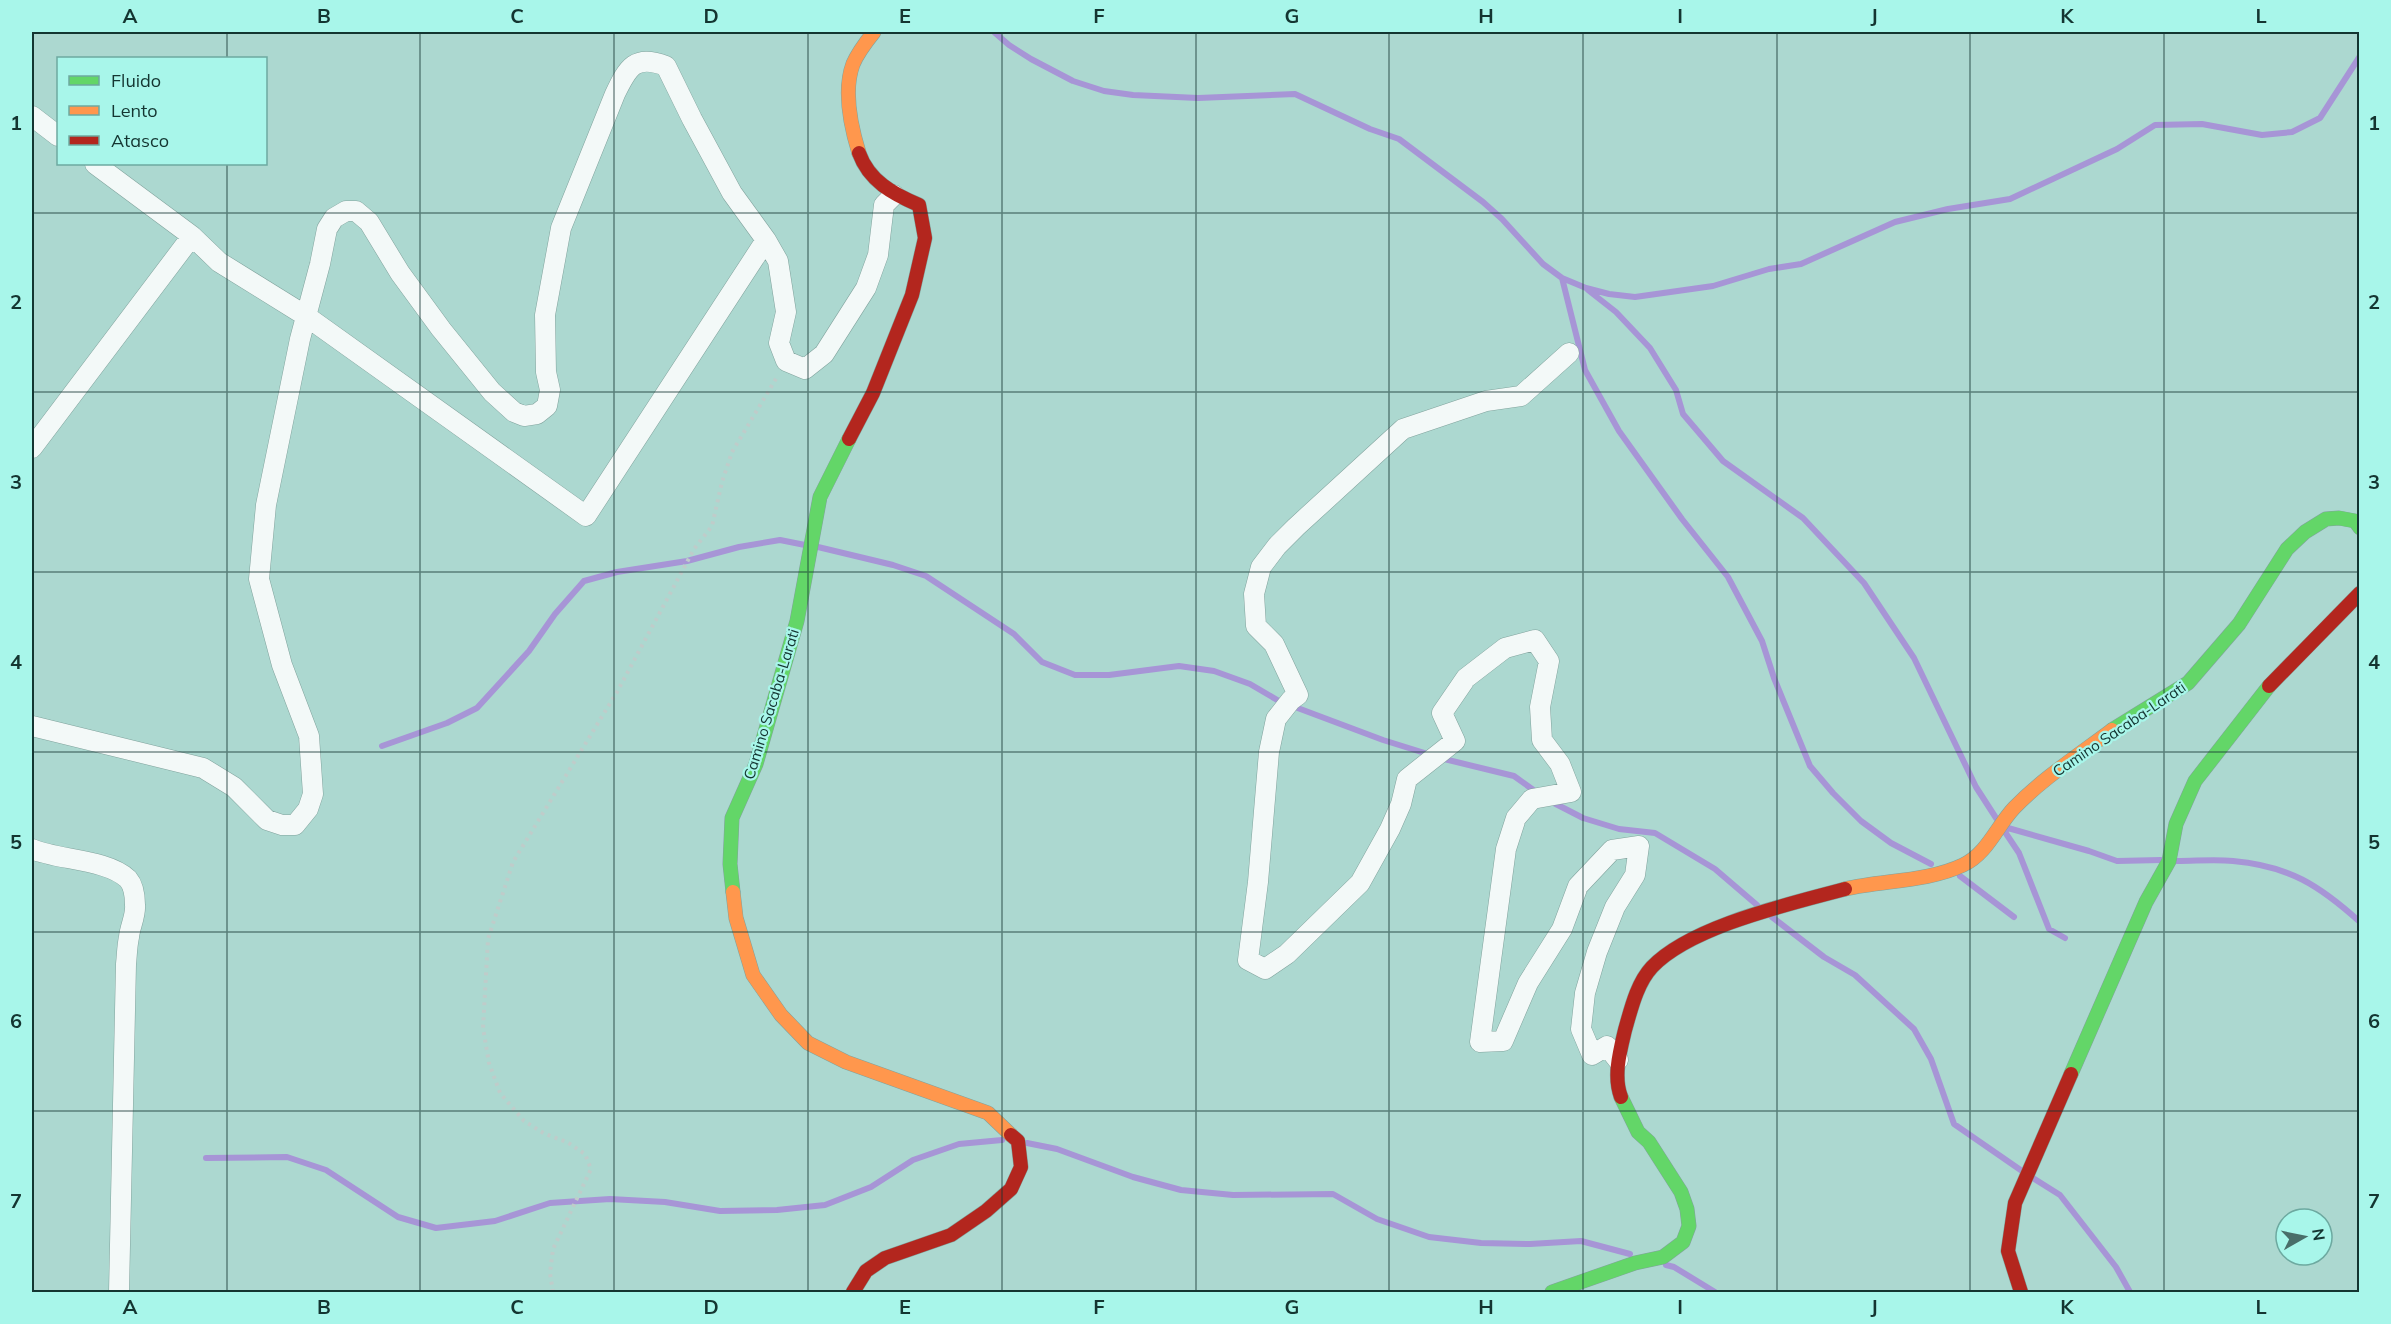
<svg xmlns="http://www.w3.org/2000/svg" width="2391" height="1324" font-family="Mulish,sans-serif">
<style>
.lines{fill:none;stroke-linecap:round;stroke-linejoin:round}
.stream{stroke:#a795d6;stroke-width:6}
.street-casing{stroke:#81a39d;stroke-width:21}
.fast-casing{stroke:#81a39d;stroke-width:15}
.slow-casing{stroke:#81a39d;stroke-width:15}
.jam-casing{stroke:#81a39d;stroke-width:15}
.path{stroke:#bfccca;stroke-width:4;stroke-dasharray:3 4.5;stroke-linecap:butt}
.street{stroke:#f3f9f8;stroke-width:20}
.fast{stroke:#63d668;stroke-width:14}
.slow{stroke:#ff974d;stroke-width:14}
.jam{stroke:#b3261e;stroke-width:14}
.grid{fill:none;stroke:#143531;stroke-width:1.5;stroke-opacity:0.55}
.labels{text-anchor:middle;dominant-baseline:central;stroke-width:4.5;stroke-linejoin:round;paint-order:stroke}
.street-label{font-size:15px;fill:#143531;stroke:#a8f6ea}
.neatline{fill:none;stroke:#143531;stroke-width:2}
.grid-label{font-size:20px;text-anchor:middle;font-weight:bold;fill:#143531}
</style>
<rect width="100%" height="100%" fill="#acd8d0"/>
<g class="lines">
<path class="stream" d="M994 32 1009 45 1031 59 1073 81 1104 91 1133 95 1198 98 1295 94 1370 129 1399 139 1483 202 1502 219 1543 264 1562 278 1586 288 1609 294 1635 297 1713 286 1769 269 1801 264 1895 222 1948 209 2010 199 2117 149 2155 125 2202 124 2262 135 2292 132 2320 118 2360 56
M1562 278 1585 370 1619 431 1682 519 1728 577 1762 641 1774 678 1810 766 1833 793 1861 821 1891 843 1931 864
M1588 290 1616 312 1650 348 1676 390 1683 414 1723 461 1803 518 1864 583 1914 658 1976 787 1996 818
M818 547 893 565 926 576 1014 634 1042 662 1075 675H1109L1179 666 1214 671 1250 684 1279 701 1383 740 1431 755
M382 746 447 723 477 708 529 651 555 614 584 581 617 572 687 561 739 547 780 540 805 545
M1440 758 1514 776 1539 794
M1550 801 1583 818 1619 829 1655 833 1715 869 1757 905
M2008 828 2089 851 2117 861 2161 860
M2005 832 2019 853 2049 929 2065 938
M2177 861C2196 861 2215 859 2233 861 2289 866 2319 885 2360 922
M1960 876 2014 917
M1772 917 1824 957 1855 975 1914 1029 1931 1059 1954 1124 2022 1171
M1027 1143 1057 1149 1133 1177 1181 1190 1233 1195 1333 1194 1377 1219 1429 1237 1481 1243 1530 1244 1581 1241 1630 1254
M206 1158 287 1157 326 1170 398 1217 436 1228 495 1221 550 1203 610 1199 665 1202 720 1211 777 1210 825 1205 871 1187 913 1160 959 1144 1002 1140
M2033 1178 2060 1195 2116 1267 2130 1292
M1666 1265 1674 1267 1715 1292"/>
<g class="street-casing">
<path id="street" d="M32 116 58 136
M95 164 192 236 219 262 306 316 586 516 766 240
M1569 353 1521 396 1486 401 1403 429 1296 527 1277 546 1261 567 1254 594 1256 626 1274 644 1298 695 1291 700 1276 719 1269 752 1258 882 1248 960 1265 969 1287 954 1360 883 1390 829 1401 804 1407 779 1455 741 1442 713 1466 678 1505 648 1535 640 1549 661 1540 707 1542 740 1560 764 1571 792 1532 799 1516 818 1506 849 1480 1042 1503 1041 1528 983 1562 929 1578 886 1612 850 1639 846 1635 875 1615 907 1597 952 1585 993 1581 1029 1592 1055 1607 1046 1618 1060
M32 448 192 236
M32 726 203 768 234 787 267 820 282 825H295L308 809 313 794 309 736 282 665 259 579 266 505 300 339 320 264 327 229 334 218 346 211H356L369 222 400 273 441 329 492 392 514 412 524 416 537 414 547 406 550 390 546 372 545 315 561 228 615 94C628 67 635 54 666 66L692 119 732 193 766 240 778 261 786 312 779 343 786 361 805 369 824 354 866 288 878 255 884 205 894 195
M32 849C57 860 107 859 128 879 134 886 135 896 135 905 136 916 130 926 129 937 127 946 127 955 126 964L119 1292"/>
</g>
<g class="fast-casing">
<path id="fast" d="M2112 730 2188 683 2239 624 2287 549 2305 532 2326 519 2339 518 2355 521 2360 528
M733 892 730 864 732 818 756 764 797 621 820 497 849 439
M2071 1074 2146 902 2169 861 2176 824 2195 781 2269 686
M1552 1292 1635 1263 1663 1257 1683 1242 1689 1226 1687 1209 1681 1192 1649 1142 1638 1132 1621 1097"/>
</g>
<g class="slow-casing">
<path id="slow" d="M859 153C851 127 843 91 853 64 858 52 866 42 874 32
M1845 889C1883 880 1927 882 1963 865 1987 854 1997 826 2014 808 2043 778 2079 755 2112 730
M733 892 736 918 753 975 781 1015 808 1043 846 1062 988 1113 1011 1135"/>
</g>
<g class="jam-casing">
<path id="jam" d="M849 439 873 393 912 295 925 238 919 205C893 194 869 181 859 153
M2269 686 2360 593
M1621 1097C1613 1076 1620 1051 1625 1030 1631 1009 1637 983 1652 967 1691 926 1790 904 1845 889
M853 1292 866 1271 885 1258 951 1235 986 1211 1011 1189 1021 1167 1018 1141 1011 1135
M2021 1292 2008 1251 2015 1203 2071 1074"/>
</g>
<path class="path" d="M553 1292 550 1273 553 1249 591 1169 585 1154 567 1142 545 1134 524 1121 500 1093 489 1063 483 1028 488 939 513 862 617 692 694 549 712 526 722 482 732 452 777 377"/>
<use href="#street" class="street"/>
<use href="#fast" class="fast"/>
<use href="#slow" class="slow"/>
<use href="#jam" class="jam"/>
</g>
<path class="grid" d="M227 32V58M420 32V1292M614 32V1292M808 32V1292M1002 32V1292M1196 32V1292M1389 32V1292M1583 32V1292M1777 32V1292M1970 32V1292M2164 32V1292M227 164V1292M32 213H2360M32 392H2360M32 572H2360M32 752H2360M32 932H2360M32 1111H2360"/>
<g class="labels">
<g class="street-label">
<text transform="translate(771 704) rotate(-73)">Camino Sacaba-Larati</text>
<text transform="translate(2119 729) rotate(-34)">Camino Sacaba-Larati</text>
</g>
</g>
<rect width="2391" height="1324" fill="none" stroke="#a8f6ea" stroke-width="66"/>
<rect x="57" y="57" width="210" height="108" fill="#a8f6ea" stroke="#6da9a0" stroke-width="1.5"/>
<rect x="69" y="76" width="30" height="9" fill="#63d668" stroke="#6da9a0" stroke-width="1.5"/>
<text x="111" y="87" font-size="18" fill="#143531">Fluido</text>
<rect x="69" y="106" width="30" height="9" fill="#ff974d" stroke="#6da9a0" stroke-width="1.5"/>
<text x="111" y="117" font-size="18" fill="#143531">Lento</text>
<rect x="69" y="136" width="30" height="9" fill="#b3261e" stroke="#6da9a0" stroke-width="1.5"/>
<text x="111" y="147" font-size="18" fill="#143531">Atasco</text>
<g transform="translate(2304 1237) rotate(81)"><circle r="28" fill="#a8f6ea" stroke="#6da9a0" stroke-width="1.5"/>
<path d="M0-4.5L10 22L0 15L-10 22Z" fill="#496e69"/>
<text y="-9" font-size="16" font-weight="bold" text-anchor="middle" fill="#143531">N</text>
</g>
<rect x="33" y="33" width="2325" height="1258" class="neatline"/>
<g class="grid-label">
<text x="130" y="23">A</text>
<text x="324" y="23">B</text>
<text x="517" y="23">C</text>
<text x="711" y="23">D</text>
<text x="905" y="23">E</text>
<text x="1099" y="23">F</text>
<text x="1292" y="23">G</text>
<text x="1486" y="23">H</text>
<text x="1680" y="23">I</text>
<text x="1874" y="23">J</text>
<text x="2067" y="23">K</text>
<text x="2261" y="23">L</text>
<text x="16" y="130">1</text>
<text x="2374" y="130">1</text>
<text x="16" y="309">2</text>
<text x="2374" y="309">2</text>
<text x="16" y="489">3</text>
<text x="2374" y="489">3</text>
<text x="16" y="669">4</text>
<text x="2374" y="669">4</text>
<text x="16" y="849">5</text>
<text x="2374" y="849">5</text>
<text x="16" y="1028">6</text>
<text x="2374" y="1028">6</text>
<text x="16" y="1208">7</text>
<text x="2374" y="1208">7</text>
<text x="130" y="1314">A</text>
<text x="324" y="1314">B</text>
<text x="517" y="1314">C</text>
<text x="711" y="1314">D</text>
<text x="905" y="1314">E</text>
<text x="1099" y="1314">F</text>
<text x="1292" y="1314">G</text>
<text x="1486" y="1314">H</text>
<text x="1680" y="1314">I</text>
<text x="1874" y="1314">J</text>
<text x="2067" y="1314">K</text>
<text x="2261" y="1314">L</text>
</g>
</svg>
